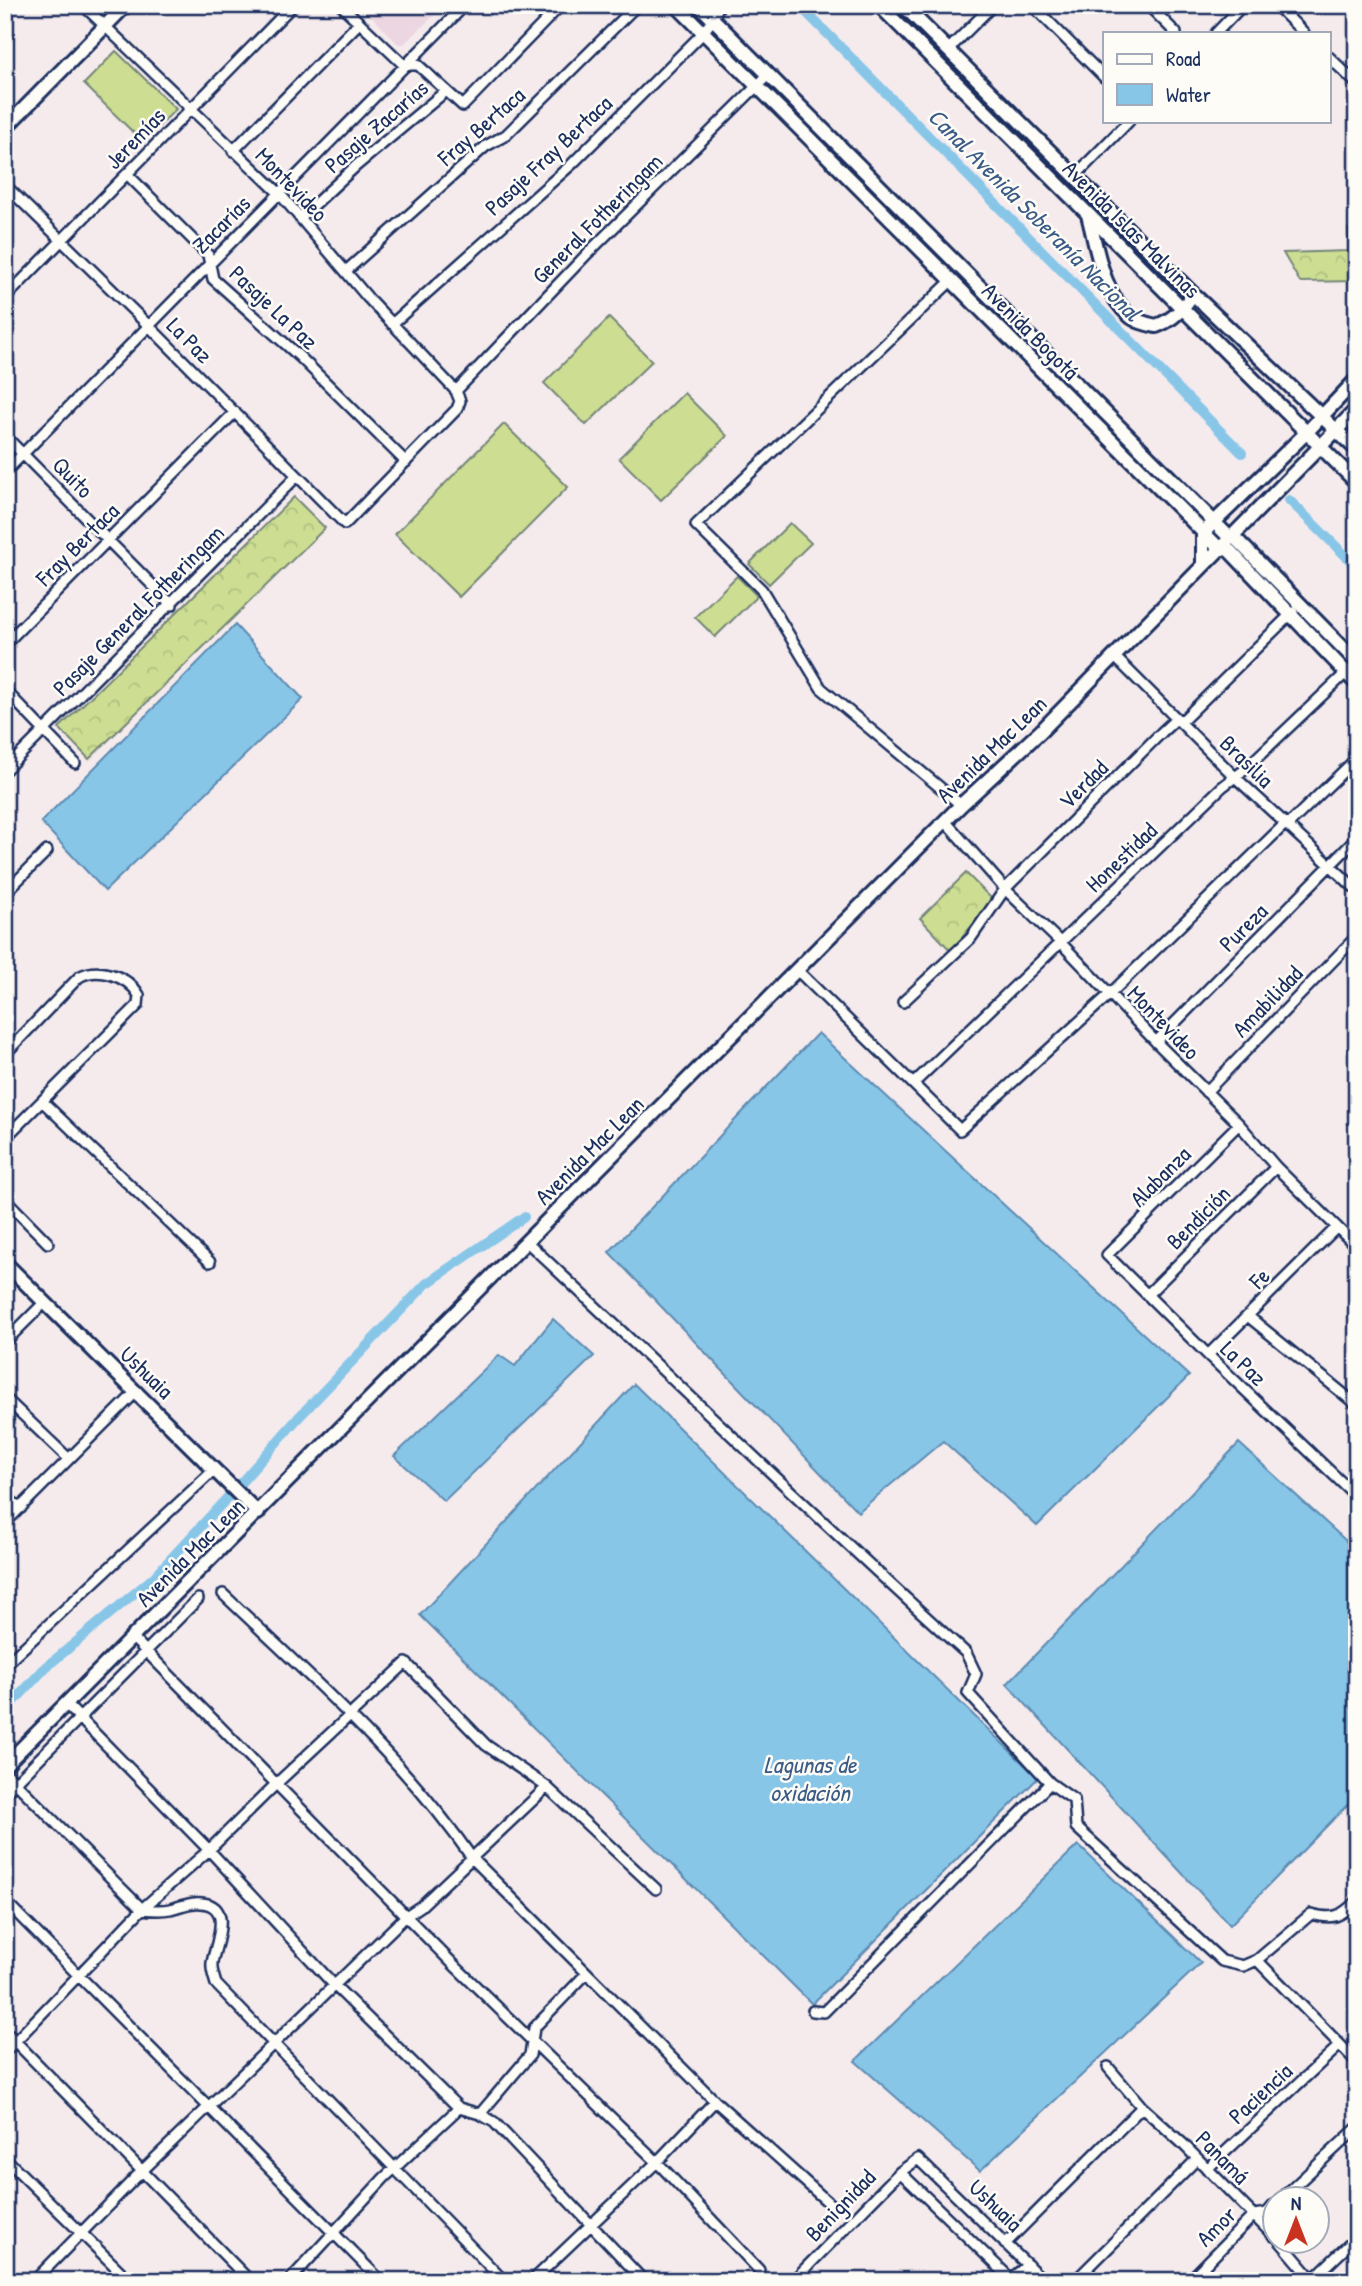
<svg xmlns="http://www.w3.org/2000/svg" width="1362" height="2286" font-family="'Patrick Hand',sans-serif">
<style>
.built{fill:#ecd6e1}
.grass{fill:url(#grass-dots);stroke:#748678;stroke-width:2}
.forest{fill:url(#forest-crowns);stroke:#748678;stroke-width:2}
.garden{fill:#cdde92;stroke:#748678;stroke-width:2}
.water{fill:#88c6e8;stroke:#5c8ab1;stroke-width:2}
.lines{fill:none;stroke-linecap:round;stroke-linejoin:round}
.canal{stroke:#88c6e8;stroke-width:10}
.minor-casing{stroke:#1b2f5e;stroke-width:14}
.tertiary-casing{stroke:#1b2f5e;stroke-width:18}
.secondary-casing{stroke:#1b2f5e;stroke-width:18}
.minor{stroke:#fdfcf7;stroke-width:9}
.tertiary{stroke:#fdfcf7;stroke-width:12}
.secondary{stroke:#fdfcf7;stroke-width:12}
.labels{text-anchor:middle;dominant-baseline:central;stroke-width:5;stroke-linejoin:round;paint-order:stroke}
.street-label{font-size:23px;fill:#1b2f5e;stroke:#fdfcf7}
.water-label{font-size:24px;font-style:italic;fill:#3c5c87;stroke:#fdfcf7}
</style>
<defs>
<pattern id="grass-dots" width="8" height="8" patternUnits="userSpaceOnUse" patternTransform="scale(1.75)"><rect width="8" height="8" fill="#cdde92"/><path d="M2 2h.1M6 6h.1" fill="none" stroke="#afbf80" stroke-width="1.8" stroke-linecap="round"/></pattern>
<pattern id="forest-crowns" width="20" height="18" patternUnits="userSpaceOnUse" patternTransform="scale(1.75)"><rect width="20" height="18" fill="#cdde92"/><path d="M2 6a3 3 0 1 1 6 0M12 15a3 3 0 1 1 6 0" fill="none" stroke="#afbf80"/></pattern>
</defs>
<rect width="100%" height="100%" fill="#f5ebed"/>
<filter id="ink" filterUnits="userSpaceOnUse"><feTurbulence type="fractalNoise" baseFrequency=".0143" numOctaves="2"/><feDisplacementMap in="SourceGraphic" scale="14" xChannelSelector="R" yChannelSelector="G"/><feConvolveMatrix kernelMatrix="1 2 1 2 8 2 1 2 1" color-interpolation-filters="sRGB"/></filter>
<g filter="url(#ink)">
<path class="built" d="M361 5H445L404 44H398Z"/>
<path class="grass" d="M770 82 871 181 865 187 765 88Z
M924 239 1044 357 1039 362 919 244Z
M1066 377 1199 512 1194 517 1061 382Z"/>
<path class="forest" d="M1348 229 1357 234V281L1300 282 1283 253 1349 251Z
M294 497 325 528 89 759 59 728Z
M966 873 993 900 951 951 920 918Z"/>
<path class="garden" d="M116 51 176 109 143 142 84 84Z
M609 318 652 361 586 425 544 383Z
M684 393 727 436 661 500 619 458Z
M504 424 568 487 459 597 395 534Z
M790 523 811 543 769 584 749 564Z
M737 576 757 596 715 637 695 617Z"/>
<path class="water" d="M235 625 303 699 105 891 41 822Z
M818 1033 1189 1376 1037 1526 943 1441 858 1512 609 1252Z
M553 1319 594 1356 444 1501 394 1456 499 1355 515 1366Z
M634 1384 1038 1778 812 2004 420 1615Z
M1239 1443 1357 1551V1795L1230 1925 1007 1684Z
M1078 1845 1201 1963 980 2171 855 2061Z"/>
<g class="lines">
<path class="canal" d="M799 5 1242 453
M1289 500 1357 567
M238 1486 298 1418 426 1284 524 1217
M5 1711 45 1668 154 1577 228 1497"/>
<g class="minor-casing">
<path id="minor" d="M341 5 404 65H418L463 106 561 5
M1032 5 1105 78
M1148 5 1176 33
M1276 5 1304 33
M1216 33 1243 5
M948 50 993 5
M1329 57 1357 84
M233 151 359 23
M127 174 208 255 213 279 300 357 406 462
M1075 176 1129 121
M5 185 150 327 345 524 457 409 460 401 456 391 368 298 280 194 83 5
M300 218 357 165 446 91
M346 271 486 146 506 135 637 5
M951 281 696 525 762 590 821 688 961 805
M5 298 293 5
M392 324 572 164 703 33 713 19 719 5
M456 391 588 253 768 75
M5 436 172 605
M5 472 465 5
M5 644 235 412
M1114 656 1234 776 1357 890
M5 690 75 763
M5 770 296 477
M946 822 1005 889 1060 942 1156 1042 1239 1124 1276 1167 1357 1247
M5 893 47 851
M797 970 960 1130 1110 994 1285 824 1292 821 1357 758
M903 1002 971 938 1005 889 1162 732 1176 719 1183 720 1293 612
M1156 1042 1357 838
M5 1054 79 977C98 966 128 976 139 995L138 1005 5 1138
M914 1083 1222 787 1243 771 1349 670
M1206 1092 1357 936
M42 1101 210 1262
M1239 1124 1107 1255 1208 1355 1357 1497
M5 1199 48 1243
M527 1242C673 1379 817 1519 966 1653L976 1674 968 1693 1050 1783
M1147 1295 1276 1167
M1249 1317 1357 1405
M5 1342 45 1302
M1208 1355 1337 1227
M5 1398 69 1459
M5 1497 21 1508
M5 1523 137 1391
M223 1594C310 1677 403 1758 472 1858L715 2101 829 2203
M133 1638 457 1968 657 2162 759 2270
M5 1665 215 1469
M66 1704 209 1850 335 1986 459 2108 480 2114 494 2122 644 2281
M5 1772 142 1909C152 1910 160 1911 170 1909 180 1907 191 1901 202 1903 234 1906 215 1945 212 1963 211 1970 214 1977 216 1984L504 2281
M5 1793 198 1599
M5 1901 381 2281
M1257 1960 1357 2062
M813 2011 824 2012 1050 1783 1074 1800 1076 1827 1222 1961 1243 1966 1257 1960 1311 1914C1334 1920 1340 1917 1357 1901
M5 2031 250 2281
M5 2052 142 1909 209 1850 276 1784 406 1663 486 1745 547 1787 656 1889
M1108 2067 1142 2107 1182 2143 1274 2236
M480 2114 530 2055 534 2028 587 1973
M5 2158 130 2281
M1207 2169 1340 2045
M900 2172 1011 2279
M1282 2198 1357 2128
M1279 2240 1314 2281
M1005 2244 1142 2107
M5 2272 14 2281
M1313 2279 1357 2237
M34 2281 143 2170 406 1916 421 1906 547 1787
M289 2281 384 2178 459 2108
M532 2281 657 2162 715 2101
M793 2281 900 2172 918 2159 1044 2281
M1008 2281 1028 2265
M1075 2281 1197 2159
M1189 2281 1254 2215 1267 2213 1274 2205"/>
</g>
<g class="tertiary-casing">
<path id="tertiary" d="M676 5 1219 548
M699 5 1229 537
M903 5 1193 294 1357 450
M5 128 126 5
M5 1263 258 1513"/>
</g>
<g class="secondary-casing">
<path id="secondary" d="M879 5 1357 483
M1088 215C1097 248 1102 293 1130 316 1137 322 1147 324 1156 326 1173 320 1183 309 1193 294
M1229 537 1235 538 1357 662
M1219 548 1229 550 1357 684
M1203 564V533L1306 433 1357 379
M5 1765 961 805 1041 731 1357 409"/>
</g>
<use href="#minor" class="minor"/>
<use href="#tertiary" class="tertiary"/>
<use href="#secondary" class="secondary"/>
</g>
</g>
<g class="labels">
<g class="street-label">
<text transform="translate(376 126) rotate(-41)">Pasaje Zacarías</text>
<text transform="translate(481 126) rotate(-41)">Fray Bertaca</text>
<text transform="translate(135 138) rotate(-46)">Jeremías</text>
<text transform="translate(548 155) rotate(-43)">Pasaje Fray Bertaca</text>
<text transform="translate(292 184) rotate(46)">Montevideo</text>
<text transform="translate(597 218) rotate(-45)">General Fotheringam</text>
<text transform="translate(221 224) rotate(-45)">Zacarías</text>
<text transform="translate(1132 229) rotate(45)">Avenida Islas Malvinas</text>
<text transform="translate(274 307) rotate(43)">Pasaje La Paz</text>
<text transform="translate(1031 331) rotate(45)">Avenida Bogotá</text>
<text transform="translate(190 340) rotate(45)">La Paz</text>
<text transform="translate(73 477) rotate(46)">Quito</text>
<text transform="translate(77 544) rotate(-45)">Fray Bertaca</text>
<text transform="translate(138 610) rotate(-45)">Pasaje General Fotheringam</text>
<text transform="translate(991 749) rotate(-44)">Avenida Mac Lean</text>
<text transform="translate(1247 761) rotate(44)">Brasilia</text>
<text transform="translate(1083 784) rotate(-45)">Verdad</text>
<text transform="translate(1121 857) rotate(-44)">Honestidad</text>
<text transform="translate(1243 927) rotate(-45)">Pureza</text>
<text transform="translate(1267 1001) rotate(-46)">Amabilidad</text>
<text transform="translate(1164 1022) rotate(46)">Montevideo</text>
<text transform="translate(589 1150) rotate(-45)">Avenida Mac Lean</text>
<text transform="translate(1160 1176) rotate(-45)">Alabanza</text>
<text transform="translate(1198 1217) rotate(-45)">Bendición</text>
<text transform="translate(1259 1278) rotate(-46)">Fe</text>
<text transform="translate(1244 1363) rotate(44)">La Paz</text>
<text transform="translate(147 1372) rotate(44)">Ushuaia</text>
<text transform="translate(190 1552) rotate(-45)">Avenida Mac Lean</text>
<text transform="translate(1260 2093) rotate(-43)">Paciencia</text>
<text transform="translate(1223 2157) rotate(45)">Panamá</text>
<text transform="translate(840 2205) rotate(-46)">Benignidad</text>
<text transform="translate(996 2205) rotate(44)">Ushuaia</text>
<text transform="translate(1216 2226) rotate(-45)">Amor</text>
</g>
<g class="water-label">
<text transform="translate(1035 214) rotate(45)">Canal Avenida Soberanía Nacional</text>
<text x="810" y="1764">Lagunas de<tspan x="810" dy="28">oxidación</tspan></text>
</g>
</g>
<rect width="1362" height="2286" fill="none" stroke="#fdfcf7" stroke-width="28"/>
<rect x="14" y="14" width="1334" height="2258" fill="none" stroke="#1b2f5e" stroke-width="2.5" filter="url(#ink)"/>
<rect x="1103" y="32" width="228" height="91" fill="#fdfcf7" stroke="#a3aaba" stroke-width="2"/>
<rect x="1117" y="54" width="35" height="10" fill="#fdfcf7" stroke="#a3aaba" stroke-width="2"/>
<text x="1166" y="66" font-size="21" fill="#1b2f5e">Road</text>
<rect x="1117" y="84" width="35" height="21" fill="#88c6e8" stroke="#a3aaba" stroke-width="2"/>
<text x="1166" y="102" font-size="21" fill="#1b2f5e">Water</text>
<g transform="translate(1296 2220)"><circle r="33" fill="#fdfcf7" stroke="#a3aaba" stroke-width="2"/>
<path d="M0-5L12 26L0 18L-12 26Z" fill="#c8321e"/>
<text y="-10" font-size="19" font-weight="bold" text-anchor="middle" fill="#1b2f5e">N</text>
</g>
</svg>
